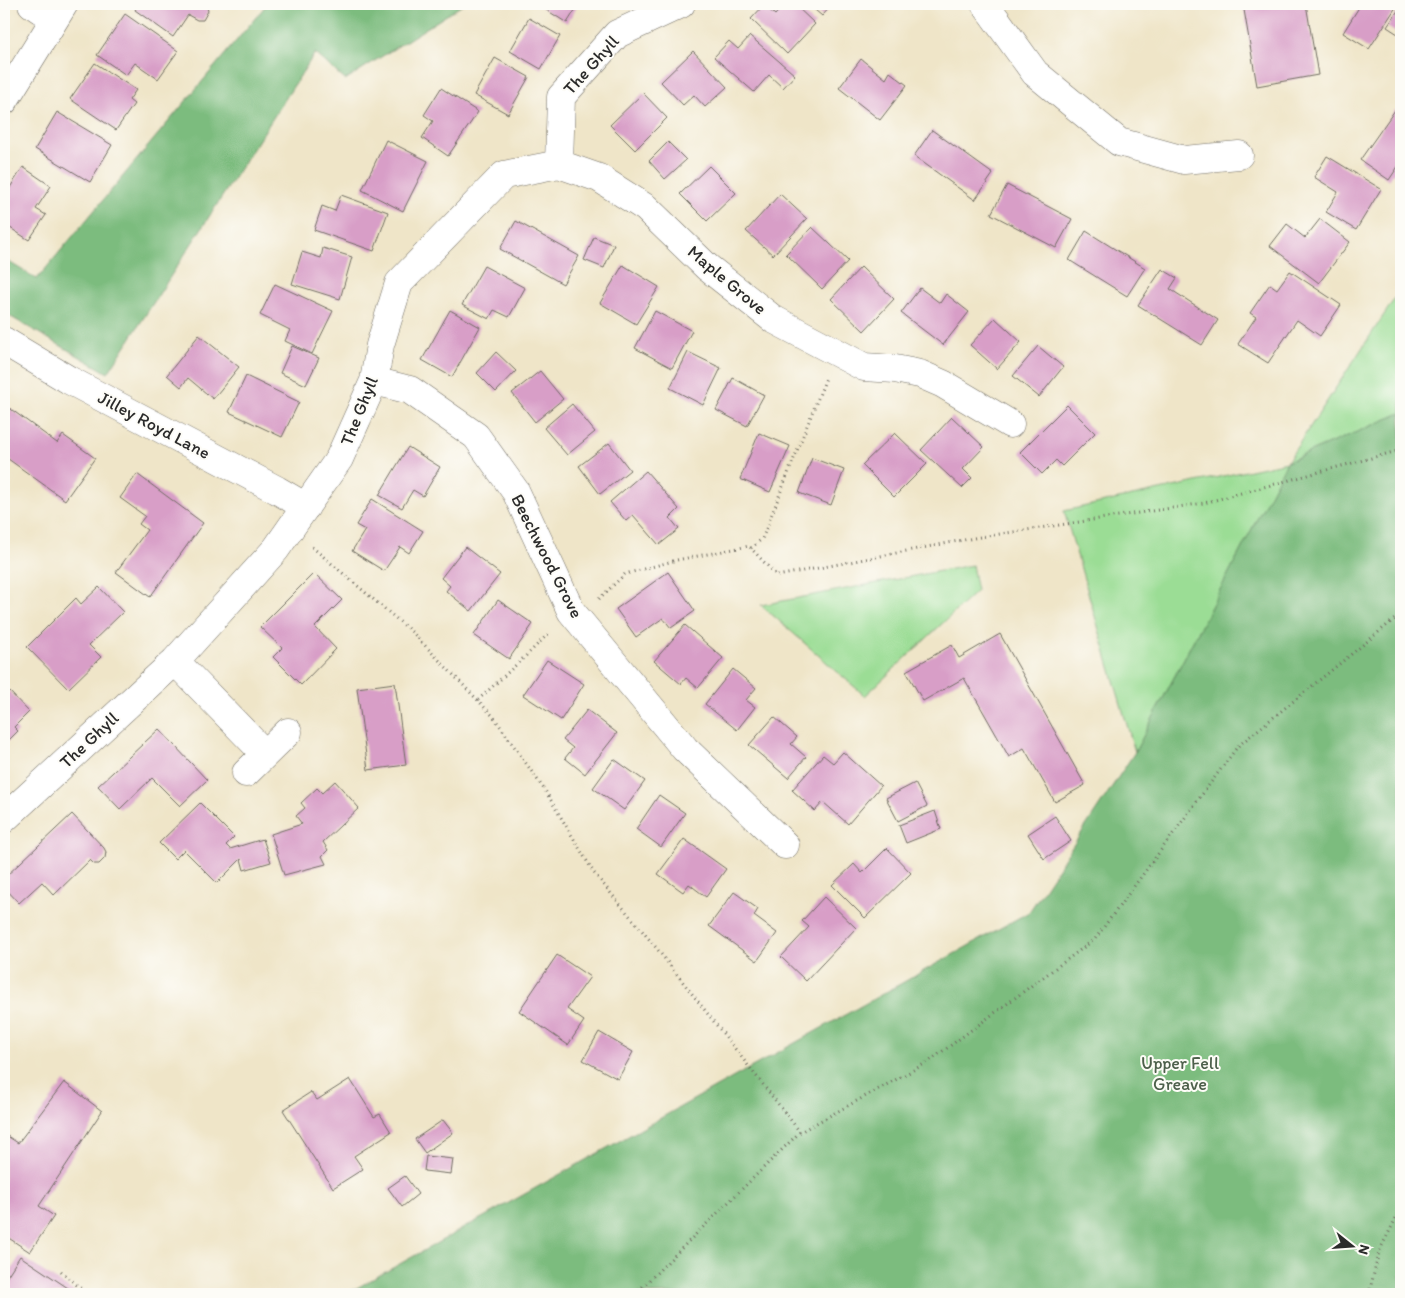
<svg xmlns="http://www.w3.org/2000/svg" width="1405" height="1298" font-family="Itim,sans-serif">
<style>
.green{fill:#9bdd95;stroke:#638460}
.forest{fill:#7cbc7e;stroke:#547454}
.building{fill:#d89ec7}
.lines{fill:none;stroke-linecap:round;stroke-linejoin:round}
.minor-casing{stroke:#706c62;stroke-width:29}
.path{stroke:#706c62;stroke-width:3;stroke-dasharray:1 4;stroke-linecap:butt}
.minor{stroke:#fff;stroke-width:28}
.labels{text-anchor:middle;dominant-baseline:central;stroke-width:4;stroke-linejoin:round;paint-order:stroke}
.street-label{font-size:18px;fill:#2b2b2b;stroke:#fdfcf7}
.park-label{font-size:18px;fill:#4d604b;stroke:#fdfcf7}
</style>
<rect width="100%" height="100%" fill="#fdfcf7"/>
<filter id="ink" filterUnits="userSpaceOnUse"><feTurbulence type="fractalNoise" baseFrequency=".02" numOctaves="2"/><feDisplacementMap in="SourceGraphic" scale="10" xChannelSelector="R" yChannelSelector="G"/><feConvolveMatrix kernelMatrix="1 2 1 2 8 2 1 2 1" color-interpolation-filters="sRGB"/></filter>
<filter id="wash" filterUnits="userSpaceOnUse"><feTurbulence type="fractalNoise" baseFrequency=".0096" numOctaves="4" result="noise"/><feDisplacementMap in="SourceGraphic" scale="20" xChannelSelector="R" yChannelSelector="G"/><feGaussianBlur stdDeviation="1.12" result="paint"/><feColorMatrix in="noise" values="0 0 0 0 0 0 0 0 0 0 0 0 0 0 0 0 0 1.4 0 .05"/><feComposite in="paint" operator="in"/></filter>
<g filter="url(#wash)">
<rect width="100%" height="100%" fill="#efe5c8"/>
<path class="green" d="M1401 289V413L1287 462 1135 752 1064 511 1287 462Z
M972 565 977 591 865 696 761 605Z"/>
<path class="forest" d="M267 4H464L345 80 315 53 108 373 4 313V259L37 279Z
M1401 413V1294H346L1029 912 1135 752 1287 462Z"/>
<g id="blocks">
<path class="building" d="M139 4H206L208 11 203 20H197L188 15 173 37 135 10Z
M537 4H579L567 23Z
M785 4H794L815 24 787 54 751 19 764 5 775 15Z
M808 4H833L822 16Z
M1243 4H1306L1318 75 1257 86Z
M1361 4H1398L1369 49 1343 33Z
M1401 6V36L1387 27Z
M125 14 178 51 158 79 135 63 126 75 97 55Z
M529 18 560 36 541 69 510 51Z
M750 36 795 75 783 88 769 75 754 92 714 57 729 41 738 49Z
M693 51 727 87 705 107 694 95 683 105 661 82Z
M495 58 529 77 508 114 474 95Z
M861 59 886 79 890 72 907 85 880 120 839 88Z
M95 63 136 90 129 100 134 104 116 130 70 99Z
M441 88 478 112 448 156 422 138 433 121 424 115Z
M643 93 667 118 635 150 610 125Z
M1395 110 1401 114V162L1389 180 1360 160Z
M57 112 112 145 90 182 35 149Z
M932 130 993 174 975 200 914 156Z
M386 140 428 161 403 211 362 190Z
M668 142 686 160 665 179 649 161Z
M1327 156 1381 189 1356 230 1326 212 1338 192 1314 177Z
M709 166 736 193 707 221 680 194Z
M23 167 51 186 36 209 46 215 29 240 4 224V197Z
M1007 185 1072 219 1056 248 991 214Z
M780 194 807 219 773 255 746 231Z
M341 195 388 212 374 251 314 230 322 206 335 211Z
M1320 219 1350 242 1319 283 1270 246 1287 224 1305 238Z
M516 221 579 256 563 284 500 249Z
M812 227 848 261 822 289 786 254Z
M1086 231 1145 268 1127 296 1069 260Z
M594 237 614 245 604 268 584 260Z
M323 248 352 257 340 299 292 284 302 252 321 258Z
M623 265 659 287 636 324 600 303Z
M484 266 525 288 509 317 494 310 489 319 462 305Z
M861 267 894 299 864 331 831 299Z
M1162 269 1177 278 1170 289 1218 320 1202 345 1138 305Z
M1290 271 1341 305 1320 336 1297 320 1268 363 1238 344 1256 317 1250 313 1270 284 1277 289Z
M275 284 333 311 312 354 285 341 290 330 260 315Z
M920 288 940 303 946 294 969 312 943 345 901 313Z
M450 310 480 327 452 377 422 360Z
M655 311 692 331 672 368 635 348Z
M995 318 1021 342 997 369 970 345Z
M199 335 239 367 213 399 188 378 181 387 167 375Z
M292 346 319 358 306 385 280 373Z
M1038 346 1063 367 1039 397 1013 376Z
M496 352 516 371 496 392 477 373Z
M688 352 721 368 703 405 670 388Z
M540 371 563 399 535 422 512 393Z
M246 376 299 402 282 437 229 412Z
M733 378 764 395 747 426 716 410Z
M572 404 595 432 567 455 544 428Z
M1067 405 1095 433 1062 466 1056 460 1042 474 1020 452Z
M8 407 57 443 63 435 95 458 65 500 4 456V445L5 443 4 442V413Z
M952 417 984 447 963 469 972 478 962 488 921 450Z
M759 433 790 446 770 492 740 479Z
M895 433 927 464 894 497 862 465Z
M609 443 630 470 600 494 579 466Z
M408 447 440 467 423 496 413 490 402 508 379 495Z
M812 458 844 470 831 505 799 493Z
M646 471 679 509 670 518 679 529 659 545 633 515 626 521 610 502Z
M137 474 203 523 150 597 116 572 147 530 139 524 145 516 120 498Z
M372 499 423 531 409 553 400 547 384 571 352 551 365 530 356 525Z
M465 547 500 574 471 611 446 591 450 586 441 578Z
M668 572 695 611 671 628 663 618 636 637 616 609Z
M314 573 342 600 315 627 336 649 301 685 273 657 282 648 260 627Z
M99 587 123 612 89 645 101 657 68 689 27 647 76 598 81 604Z
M498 600 533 624 509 659 474 635Z
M685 625 723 658 698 688 686 678 681 684 654 661Z
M1000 634 1085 785 1055 802 1024 748 1009 757 964 678 923 701 906 671 952 645 959 658Z
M547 660 584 684 561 720 523 695Z
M733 669 756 688 746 700 755 707 737 730 705 704Z
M395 683 406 765 368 770 357 688Z
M9 691 29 712 14 727 18 731 4 745V696Z
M587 710 617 733 585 774 565 758 573 748 563 740Z
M774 717 797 737 791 744 806 757 788 778 749 745Z
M159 729 207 780 180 806 152 778 120 809 98 786Z
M843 752 881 786 848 824 823 802 815 811 792 790 823 755 833 763Z
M614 759 645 781 624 810 593 788Z
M335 781 359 808 323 842 328 850 322 856 326 864 284 875 271 834 302 824 296 816 305 808 301 803 317 788 322 793Z
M915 783 927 806 898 821 886 798Z
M659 795 685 813 661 847 636 829Z
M200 803 234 837 226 845 230 849 263 839 271 862 244 870 241 859 217 883 184 850 175 859 159 843Z
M935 811 941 829 906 843 899 825Z
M72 814 104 848 106 852 105 858 99 864H94L90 860 54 895 42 882 19 903 4 887V878Z
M1055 816 1071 841 1044 859 1028 834Z
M684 839 726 869 706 897 689 884 683 892 658 874Z
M887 848 911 873 865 918 832 885 854 864 862 873Z
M734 892 758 909 754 916 777 933 757 961 709 926Z
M824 897 856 928 806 981 781 957 809 927 802 921Z
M557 955 590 977 567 1009 584 1021 568 1045 519 1011Z
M599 1032 633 1052 618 1079 583 1060Z
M350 1079 374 1117 380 1114 391 1132 354 1156 363 1169 333 1188 283 1110 311 1092 317 1100Z
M64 1082 102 1111 39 1206 54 1216 30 1252 4 1235V1134L18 1143Z
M443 1120 453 1133 425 1153 415 1139Z
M426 1156 453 1159 451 1174 424 1171Z
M405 1176 418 1194 402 1207 388 1188Z
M20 1256 77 1294H4V1281Z"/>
</g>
</g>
<g filter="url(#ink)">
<use href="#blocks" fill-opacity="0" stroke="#706c62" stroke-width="1"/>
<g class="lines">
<g class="minor-casing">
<path id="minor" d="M32 4 54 19
M985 4 1035 73 1119 142 1184 160 1239 155
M4 101 64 4
M559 164 561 97 617 34 681 4
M4 341 69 380 277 490 306 507
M374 381 410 390 476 436 516 492 571 611 685 749 785 845
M175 661 265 754
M246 773 288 732
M4 819 175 661 276 549 339 459 374 381 380 345 399 283 504 175 559 164 599 178 646 208 707 267 773 319 864 367 895 369 920 374 943 384 1010 424"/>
</g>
<path class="path" d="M312 547 413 633 493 716 546 792 594 873 654 945 800 1132
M751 548 762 539 826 378
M599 599 625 574 677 560 749 546 777 576 974 538 1204 503 1401 450
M478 700 530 652 550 632
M61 1271 87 1294
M635 1294 800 1132 928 1062 1095 939 1238 746 1401 614
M1369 1294 1379 1252 1401 1208"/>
<use href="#minor" class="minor"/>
</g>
</g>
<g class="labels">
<g class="street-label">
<text transform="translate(591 65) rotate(-48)">The Ghyll</text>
<text transform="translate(727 280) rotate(40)">Maple Grove</text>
<text transform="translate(359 411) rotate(-68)">The Ghyll</text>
<text transform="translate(154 425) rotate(28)">Jilley Royd Lane</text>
<text transform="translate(547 556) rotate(63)">Beechwood Grove</text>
<text transform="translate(89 740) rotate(-43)">The Ghyll</text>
</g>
<g class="park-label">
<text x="1180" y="1063">Upper Fell<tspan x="1180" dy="21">Greave</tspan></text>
</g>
</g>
<rect width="1405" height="1298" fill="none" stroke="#fdfcf7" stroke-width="20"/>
<g transform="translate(1352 1246) rotate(107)" stroke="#fdfcf7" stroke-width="4" paint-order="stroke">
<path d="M0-4L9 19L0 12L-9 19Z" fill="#2b2b2b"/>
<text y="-8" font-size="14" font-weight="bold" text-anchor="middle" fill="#2b2b2b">N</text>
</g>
</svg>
